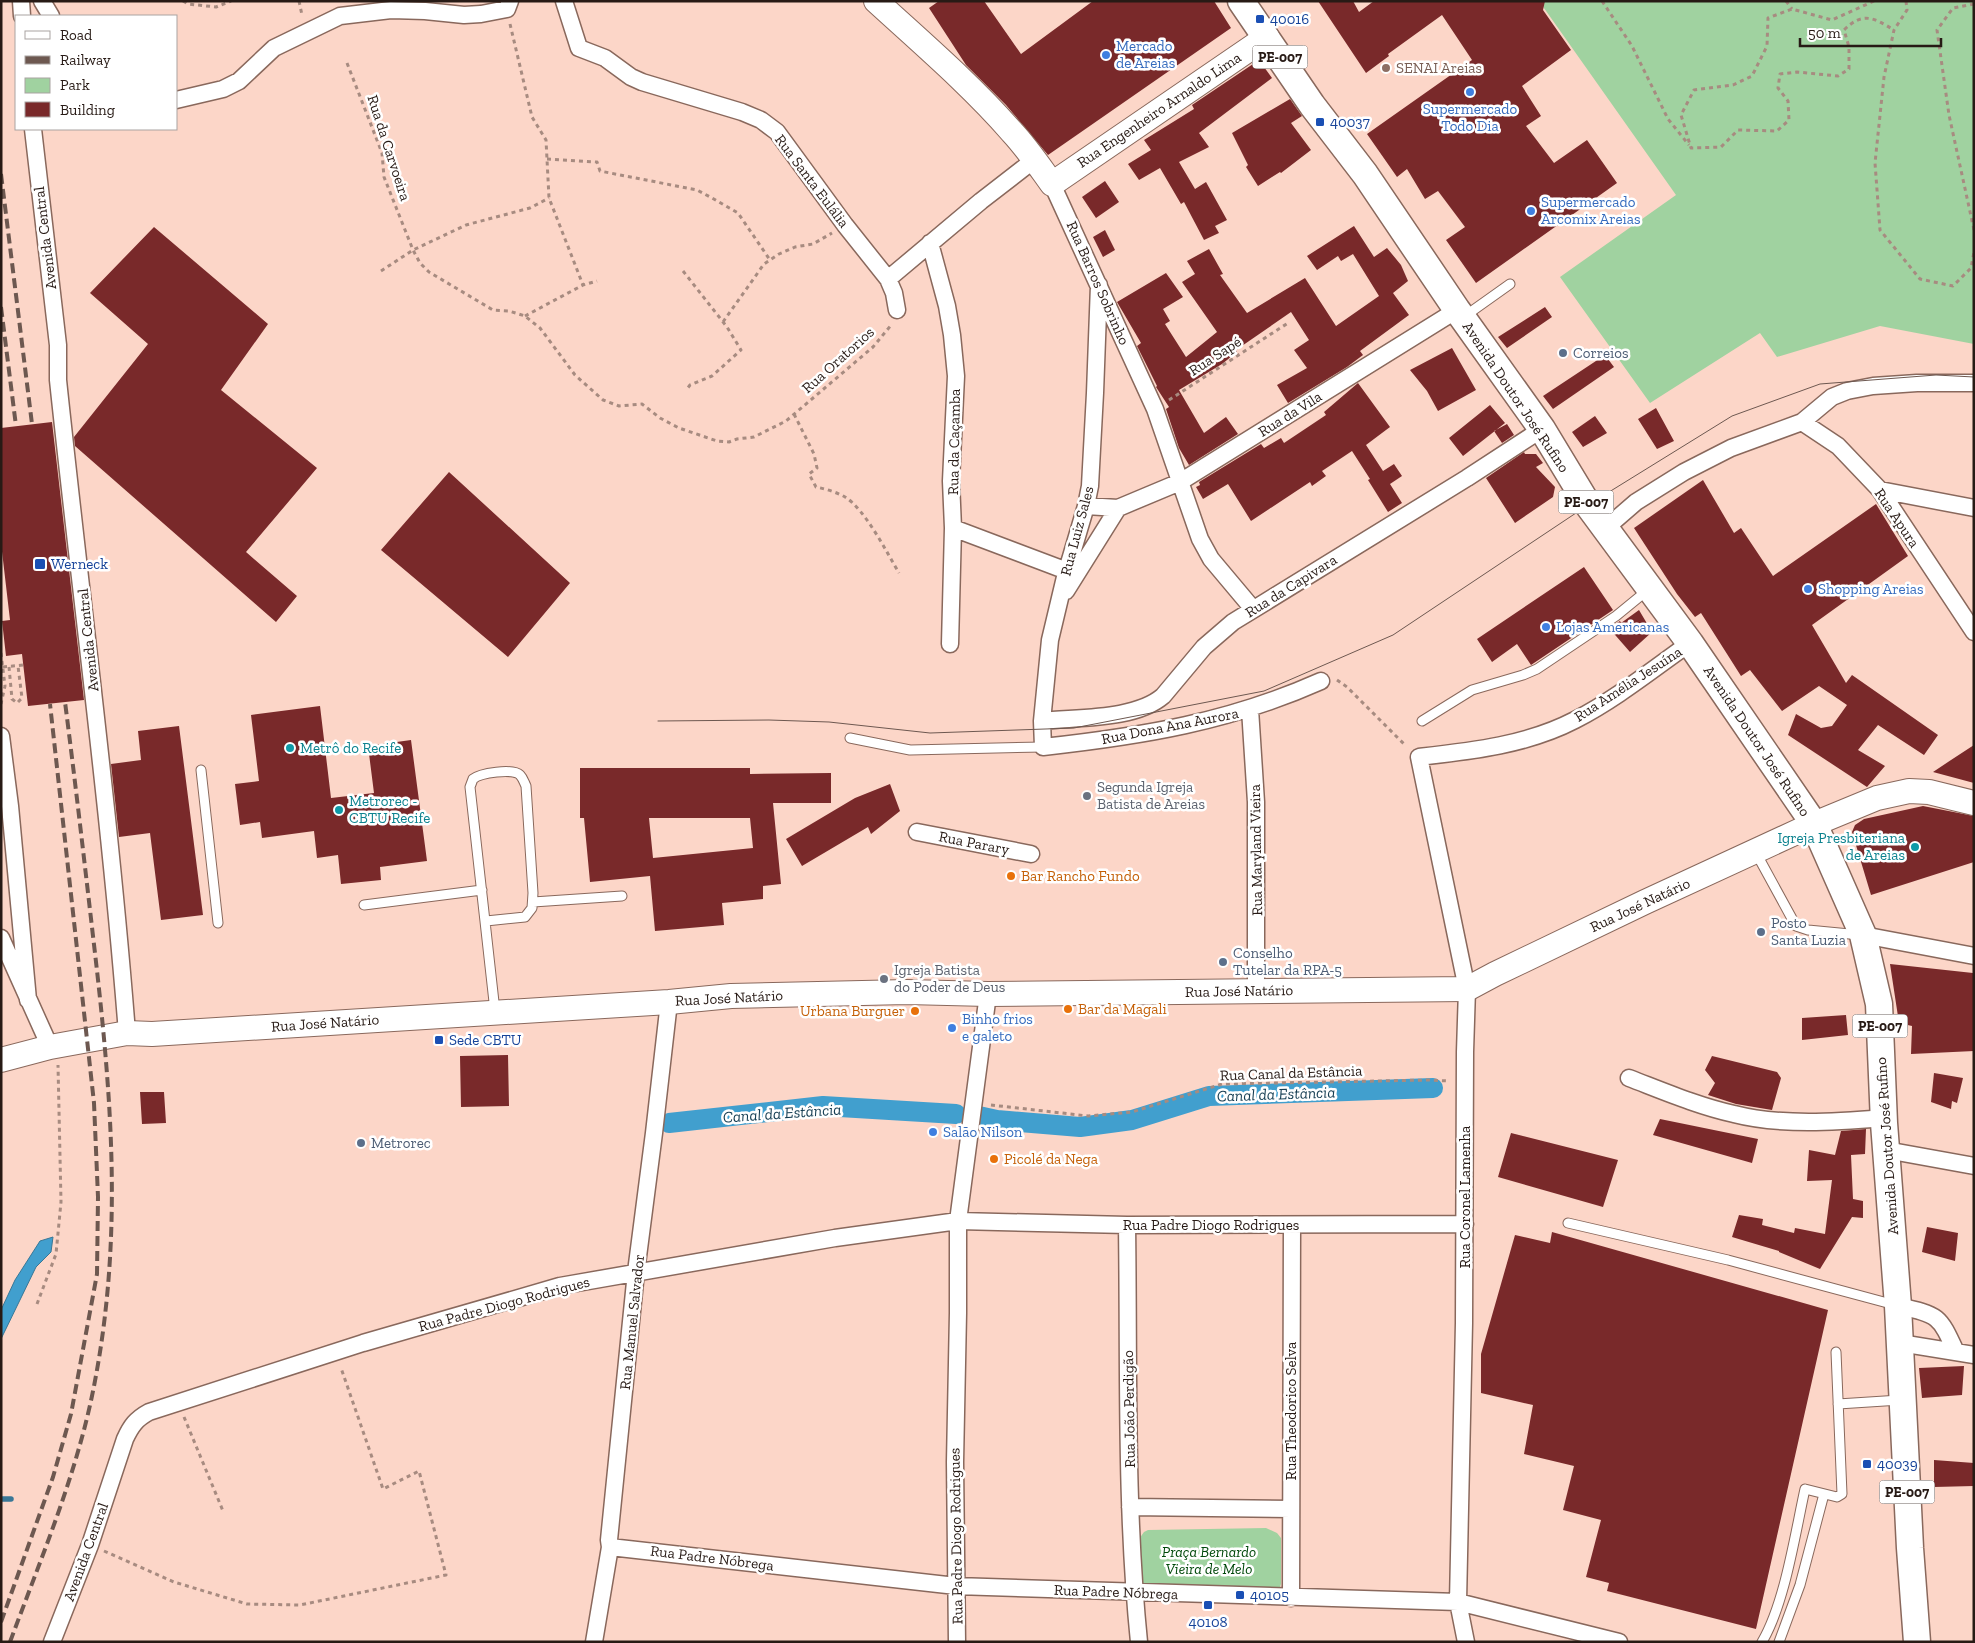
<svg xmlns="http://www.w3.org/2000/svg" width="1975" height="1643" font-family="'Zilla Slab',serif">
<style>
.green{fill:#a0d2a0}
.water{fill:#419fce;stroke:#397796}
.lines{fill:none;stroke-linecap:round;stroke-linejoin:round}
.stream{stroke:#397796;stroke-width:5.5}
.canal{stroke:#419fce;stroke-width:20}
.building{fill:#79292a;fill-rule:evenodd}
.lane-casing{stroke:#89685c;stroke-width:11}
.street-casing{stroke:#89685c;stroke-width:19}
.secondary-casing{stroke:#89685c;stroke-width:26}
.primary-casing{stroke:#89685c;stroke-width:29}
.path{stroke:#a78b80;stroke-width:3;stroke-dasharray:4 4;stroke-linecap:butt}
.lane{stroke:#fff;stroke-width:9}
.street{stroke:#fff;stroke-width:16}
.secondary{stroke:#fff;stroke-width:24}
.primary{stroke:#fff;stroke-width:26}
.tram{stroke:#6d5850;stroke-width:1}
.rail{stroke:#6d5850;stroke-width:4;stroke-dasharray:10 5;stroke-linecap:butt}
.transit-dot{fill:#1a4fb4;stroke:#fff;stroke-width:2}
.shop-dot{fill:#3f7fe0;stroke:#fff;stroke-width:2}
.education-dot{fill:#8d6e63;stroke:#fff;stroke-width:2}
.service-dot{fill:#5c6f8a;stroke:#fff;stroke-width:2}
.culture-dot{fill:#0f9aa8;stroke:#fff;stroke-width:2}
.worship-dot{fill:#6b7280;stroke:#fff;stroke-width:2}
.food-dot{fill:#e8710a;stroke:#fff;stroke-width:2}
.labels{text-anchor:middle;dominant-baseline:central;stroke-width:5;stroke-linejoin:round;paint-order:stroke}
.shield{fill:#fff;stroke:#685f5b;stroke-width:1}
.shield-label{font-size:14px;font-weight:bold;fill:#271a15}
.transit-label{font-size:15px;fill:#164399;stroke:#fff;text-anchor:start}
.shop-label{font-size:15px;fill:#366cbe;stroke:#fff;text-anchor:start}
.education-label{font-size:15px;fill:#785e54;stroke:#fff;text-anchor:start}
.street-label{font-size:15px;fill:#271a15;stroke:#fff}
.service-label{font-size:15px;fill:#4e5e75;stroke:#fff;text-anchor:start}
.culture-label{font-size:15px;fill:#0d838f;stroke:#fff;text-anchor:start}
.worship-label{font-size:15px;fill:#5b616d;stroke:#fff;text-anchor:start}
.food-label{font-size:15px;fill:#c56008;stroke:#fff;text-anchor:start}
.park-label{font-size:15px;font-style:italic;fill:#00490a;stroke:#fff}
.water-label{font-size:16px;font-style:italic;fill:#143c51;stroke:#fff}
</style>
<rect width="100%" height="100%" fill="#fcd6c8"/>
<path class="green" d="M1539 1H1974V344L1880 326 1777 357 1760 333 1650 403 1560 277 1676 195Z
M1266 1528 1277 1533 1281 1538V1584L1279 1590 1141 1592 1139 1539 1144 1532 1148 1530Z"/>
<path class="water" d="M53 1237 51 1252 36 1267 1 1339V1310L15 1280 40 1241Z"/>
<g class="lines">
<path class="stream" d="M1 1499H11"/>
<path class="canal" d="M974 1115 997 1120 1080 1127 1132 1120 1209 1096 1433 1088
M669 1123 823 1106 956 1114"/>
</g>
<path class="building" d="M939 1H984L1021 54 1093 1H1214L1231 28 1048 155 1006 105 966 65 929 8Z
M1318 1H1353L1359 12 1374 1H1545L1543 10 1571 50 1522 86 1541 116 1526 126 1554 163 1587 140 1617 183 1476 283 1446 240 1465 227 1438 191 1425 199 1407 169 1397 177 1367 134 1472 60 1442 15 1388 54 1389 56 1366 73Z
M1259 60 1272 78 1199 133 1209 147 1179 162 1195 189 1206 182 1227 220 1215 226 1219 233 1204 240 1184 202 1181 204 1160 168 1139 180 1128 164 1151 150 1144 140 1194 109 1192 105Z
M1290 99 1302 116 1291 123 1311 150 1281 173 1280 172 1258 186 1246 167 1248 165 1232 133Z
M1105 181 1119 202 1096 218 1082 197Z
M1354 226 1374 257 1387 248 1401 265 1408 281 1393 293 1409 315 1360 351 1363 355 1347 367 1288 403 1277 385 1307 368 1294 350 1309 340 1291 312 1236 350 1237 352 1222 364 1179 390 1204 433 1226 417 1238 434 1189 465 1179 448 1166 409 1169 407 1156 387 1157 386 1137 346 1141 343 1117 302 1166 273 1183 297 1163 309 1170 321 1165 324 1186 357 1217 332 1182 282 1195 274 1187 261 1209 249 1223 274 1220 275 1247 313 1305 278 1336 326 1379 296 1353 254 1341 261 1338 256 1317 270 1307 256Z
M154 227 268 324 221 390 317 468 246 552 297 596 276 622 75 446 74 437 148 344 90 293Z
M1105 230 1115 250 1103 257 1093 237Z
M1545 307 1552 317 1507 348 1498 337Z
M1452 348 1476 390 1438 411 1427 391 1410 370Z
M1605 355 1614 367 1553 409 1543 396Z
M1358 383 1390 427 1366 445 1383 471 1394 464 1402 476 1390 484 1402 503 1388 512 1368 480 1370 479 1352 451 1322 471 1326 476 1312 486 1310 482 1251 521 1228 484 1203 499 1196 487 1200 485 1199 482 1261 444 1264 448 1281 438 1284 443 1326 415 1324 412Z
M1490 405 1505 423 1463 456 1449 438Z
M1656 408 1674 441 1657 449 1638 419Z
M1595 416 1607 433 1583 447 1572 432Z
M52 422 84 700 28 706 22 654 6 656 2 621 10 620 1 543V428Z
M1507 424 1514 435 1502 443 1494 431Z
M1524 452 1525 454H1536L1543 463 1536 467 1555 487 1553 497 1515 523 1486 478Z
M449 472 570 583 508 657 381 550Z
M1703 480 1734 533 1741 528 1773 576 1876 504 1908 556 1812 625 1846 683 1852 675 1938 735 1924 755 1878 725 1858 750 1885 766 1867 787 1788 735 1796 714 1821 728 1832 726 1847 705 1819 686 1782 711 1750 670 1741 676 1701 613 1695 617 1677 594 1634 528Z
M1584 567 1613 610 1531 665 1517 644 1492 662 1477 639Z
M1639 610 1652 632 1630 652 1609 628 1620 621 1621 623Z
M320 706 331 798 374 793 368 746 411 740 427 861 380 867 381 880 341 884 338 855 317 858 314 831 262 838 260 822 240 825 235 784 259 781 251 715Z
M179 726 203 915 161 920 150 833 119 837 111 764 141 760 138 731Z
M1974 745V783L1933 772 1951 760Z
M580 768H750V774L831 773V803H773L781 884 763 886V899L722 903 724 925 655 931 650 876 590 882 584 818H580ZM649 818H750L753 848 653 858Z
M890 784 900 811 871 834 868 827 802 866 786 839 855 798Z
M1923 806 1974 816V862L1871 895 1852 832 1855 825 1864 819Z
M1890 964 1973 973 1974 1051 1911 1054 1912 1026 1899 1023Z
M1846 1015 1848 1035 1802 1040V1018Z
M508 1055 509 1106 461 1107 460 1056Z
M1712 1056 1777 1072 1781 1078 1772 1110 1736 1104 1708 1095 1715 1083 1705 1070Z
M1934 1073 1963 1078 1957 1103 1952 1101 1951 1109 1931 1102Z
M140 1092H164L166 1123 142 1124Z
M1660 1119 1758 1139 1752 1163 1653 1135Z
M1866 1129 1865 1154 1851 1155 1853 1199 1863 1201V1218L1852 1217 1820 1269 1779 1252V1251L1732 1237 1739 1215 1763 1219 1762 1225 1794 1233 1795 1228 1825 1234 1832 1180 1807 1181 1809 1150 1835 1155 1841 1131Z
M1511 1133 1618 1160 1603 1207 1498 1177Z
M1927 1227 1958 1233 1955 1261 1922 1252Z
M1552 1232 1828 1310 1756 1629 1607 1591 1609 1583 1586 1577 1601 1520 1563 1510 1574 1466 1524 1454 1533 1405 1481 1393V1354L1515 1235 1550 1243Z
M1964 1366 1962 1395 1922 1398 1919 1368Z
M1934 1460 1974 1463V1486L1934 1487Z"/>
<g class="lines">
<g class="lane-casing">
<path id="lane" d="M1465 316 1510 284
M1422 721 1472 690 1523 675 1537 669 1616 616 1649 589
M850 738 910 750 1043 747
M201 770 218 923
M1755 851 1796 926 1808 930 1860 935
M533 902 622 896
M364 905 482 890
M486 921 525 917 532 908 533 893 526 786C524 782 523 778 520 775 513 768 480 773 473 779L470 787 495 1011
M1568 1223 1728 1260 1895 1305
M1838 1404 1900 1400
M1762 1642C1785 1603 1795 1534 1805 1489L1837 1497 1842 1494 1836 1352
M1779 1642 1800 1585 1824 1494"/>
</g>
<g class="street-casing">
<path id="street" d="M21 1 22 16
M42 1 51 16
M564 1 579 48 605 58 631 77 642 82 742 112 761 120 777 132 845 225 888 279 894 293 897 310
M176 100 223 89 239 81 274 48 340 16 391 10 425 11 464 15 481 14 507 9 510 1
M33 129 58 345V380C81 598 110 815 127 1033
M1052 184 1155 409 1200 539 1211 559 1253 609
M930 243 947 306 952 335 956 376 951 481 953 528 950 644
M888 279 981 201 1034 160
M1099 285 1095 393 1090 486 1086 506 1065 577 1050 640 1042 721 1043 747C1143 736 1229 722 1321 681
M1802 422 1838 446 1880 490 1974 632
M1880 490 1974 508
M1086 506 1118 508 1180 482 1457 310
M953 528 1067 571
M1606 528 1636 502 1684 472 1731 448 1802 422 1832 397 1847 391 1873 386 1917 383H1974
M1066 591 1118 508
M1250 709 1256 802V990
M1042 721C1078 717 1135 720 1163 696L1204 647 1233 622 1467 478 1542 429
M1 736 10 806 28 1000
M917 832 1031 854
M1863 935 1974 956
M1 938 50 1047
M1629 1078C1663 1091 1698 1106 1734 1114 1781 1126 1836 1122 1884 1118
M1886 1150 1974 1166
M1127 1225C1129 1364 1125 1504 1139 1642
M1898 1306C1939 1315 1939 1315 1956 1352
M1900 1343 1974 1355
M1130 1507 1291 1509
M610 1547 956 1586 1458 1602 1619 1642
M1291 1598 1292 1225
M52 1642 90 1545 125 1439C131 1426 136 1419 149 1412L363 1343 560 1286 835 1238 958 1221 1127 1225 1465 1224
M594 1642 610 1547 609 1540 636 1272 654 1133 669 1002
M957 1642 955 1462 958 1313V1221L988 994
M1466 1642 1458 1602 1464 1323 1465 1052 1467 989 1419 757C1472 751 1527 745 1575 720 1616 699 1653 669 1690 643"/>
</g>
<g class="secondary-casing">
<path id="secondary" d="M876 1C923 44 971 85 1012 132 1027 148 1039 166 1052 184L1267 37
M1 1060 50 1047 127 1033 152 1034 669 1002 731 996 907 992 988 994 1467 989 1495 974 1645 902 1814 824 1877 798 1909 791 1929 792 1974 803"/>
</g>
<g class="primary-casing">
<path id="primary" d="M1241 1 1312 105 1365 174 1457 310 1542 429 1588 505 1690 643 1814 824 1863 935 1879 1004 1884 1123 1898 1306 1910 1548 1917 1642"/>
</g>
<path class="path" d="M183 1 188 4 216 7 231 1
M299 1 302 15
M1602 1 1632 46 1668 119 1689 145
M1786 1 1792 9
M1874 1 1832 20 1792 9 1768 18 1767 46 1752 76 1733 85 1694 90 1681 115 1691 148 1721 147 1738 130 1777 131 1789 120 1788 101 1778 88 1780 74 1797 72 1838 76 1849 69V47L1844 30C1863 11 1874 18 1894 30
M1906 1 1907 10 1894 30 1884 77 1875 163 1880 230 1920 279 1953 286 1971 268 1974 252
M1974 4 1953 8 1937 30 1949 115 1974 230
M510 24 532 117 546 140 549 198 583 285
M347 63 382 153 384 177 413 250 420 263 429 272 493 310 509 311 525 316 540 328 575 375 603 400 619 406 642 404 660 418 679 428 717 441 729 442 737 439 754 437 786 421 873 347 892 324
M547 159 597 162 600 171 697 190 712 198 738 213 770 260
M381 271 413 250 466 225 530 208 549 198
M683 271 727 327 741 350 712 376 690 385 687 389
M525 316 583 285 597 281
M723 322 764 264 779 254 795 247 813 244 832 233
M1169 400 1288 323
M794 414 814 454 817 468 809 474 816 487C826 489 836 492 845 497 865 509 887 553 899 573
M1 653 5 686 1 704
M3 667 23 665
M9 667 12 699 17 703 22 698 18 666
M1337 680 1347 687 1406 746
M991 1105 1088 1116 1132 1112 1222 1084 1429 1080 1449 1081
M37 1304 56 1254 61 1202 58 1065
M184 1417 223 1511
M104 1551 174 1582 247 1604 300 1605 446 1575 419 1471 383 1489 341 1368"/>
<use href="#lane" class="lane"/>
<use href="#street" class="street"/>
<use href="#secondary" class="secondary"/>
<use href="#primary" class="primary"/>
<path class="tram" d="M658 721 769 720 829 722 930 733 1074 728 1264 691 1393 635 1588 505 1732 416 1820 384 1936 375 1974 377"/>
<path class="rail" d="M1 174 32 424
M1 307 16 426
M1 1622 53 1477 71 1414 97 1274 98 1197 94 1103 50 704
M10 1642C41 1558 77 1474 94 1386 124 1233 111 1089 93 936 84 858 75 780 65 702"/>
</g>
<g class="transit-dot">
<rect x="1255" y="14" width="10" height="10" rx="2.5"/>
<rect x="1315" y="117" width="10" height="10" rx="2.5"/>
<rect x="34" y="558" width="12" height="12" rx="2.5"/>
<rect x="434" y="1035" width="10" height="10" rx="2.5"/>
<rect x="1862" y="1459" width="10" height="10" rx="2.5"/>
<rect x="1235" y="1590" width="10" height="10" rx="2.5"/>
<rect x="1203" y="1600" width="10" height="10" rx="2.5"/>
</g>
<g class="shop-dot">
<circle cx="1106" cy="55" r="5"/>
<circle cx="1470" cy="92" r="5"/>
<circle cx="1531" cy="211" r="5"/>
<circle cx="1808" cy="589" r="5"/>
<circle cx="1546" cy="627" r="5"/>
<circle cx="952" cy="1028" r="5"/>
<circle cx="933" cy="1132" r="5"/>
</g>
<circle class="education-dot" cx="1386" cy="68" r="5"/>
<g class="service-dot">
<circle cx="1563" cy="353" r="5"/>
<circle cx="1761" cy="932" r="5"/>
<circle cx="1223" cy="962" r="5"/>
<circle cx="361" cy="1143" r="5"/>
</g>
<g class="culture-dot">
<circle cx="290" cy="748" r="5"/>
<circle cx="339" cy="810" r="5"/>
<circle cx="1915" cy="847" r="5"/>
</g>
<g class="worship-dot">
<circle cx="1087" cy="796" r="5"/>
<circle cx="884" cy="979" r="5"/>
</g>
<g class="food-dot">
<circle cx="1011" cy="876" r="5"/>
<circle cx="1068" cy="1009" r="5"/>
<circle cx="915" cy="1011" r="5"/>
<circle cx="994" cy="1159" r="5"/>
</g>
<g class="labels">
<g class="shield">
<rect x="1252.5" y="45.5" width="55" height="23" rx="4"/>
<rect x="1558.5" y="490.5" width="55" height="23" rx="4"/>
<rect x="1852.5" y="1014.5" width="55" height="23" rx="4"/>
<rect x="1879.5" y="1480.5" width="55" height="23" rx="4"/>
</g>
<g class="shield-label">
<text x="1280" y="57">PE-007</text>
<text x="1586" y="502">PE-007</text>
<text x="1880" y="1026">PE-007</text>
<text x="1907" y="1492">PE-007</text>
</g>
<g class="transit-label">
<text x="1270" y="19">40016</text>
<text x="1330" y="122">40037</text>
<text x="51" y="564">Werneck</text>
<text x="449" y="1040">Sede CBTU</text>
<text x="1877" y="1464">40039</text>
<text x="1250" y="1595">40105</text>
<text x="1208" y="1622" text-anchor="middle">40108</text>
</g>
<g class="shop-label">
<text x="1116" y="46">Mercado<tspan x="1116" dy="17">de Areias</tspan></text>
<text x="1470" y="109" text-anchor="middle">Supermercado<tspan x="1470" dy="17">Todo Dia</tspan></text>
<text x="1541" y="202">Supermercado<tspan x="1541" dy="17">Arcomix Areias</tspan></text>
<text x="1818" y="589">Shopping Areias</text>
<text x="1556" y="627">Lojas Americanas</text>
<text x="962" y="1019">Binho frios<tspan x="962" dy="17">e galeto</tspan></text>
<text x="943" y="1132">Salão Nilson</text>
</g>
<g class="education-label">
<text x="1396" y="68">SENAI Areias</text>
</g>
<g class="street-label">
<text transform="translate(1159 110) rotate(-34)">Rua Engenheiro Arnaldo Lima</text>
<text transform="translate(389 148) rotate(72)">Rua da Carvoeira</text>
<text transform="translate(812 181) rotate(53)">Rua Santa Eulália</text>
<text transform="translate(45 238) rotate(-97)">Avenida Central</text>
<text transform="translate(1098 283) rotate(66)">Rua Barros Sobrinho</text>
<text transform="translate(1215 356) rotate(-33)">Rua Sapé</text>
<text transform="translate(838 360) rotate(-42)">Rua Oratorios</text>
<text transform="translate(1516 397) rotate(56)">Avenida Doutor José Rufino</text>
<text transform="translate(1290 414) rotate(-32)">Rua da Vila</text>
<text transform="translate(954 442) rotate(-89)">Rua da Caçamba</text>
<text transform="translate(1897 518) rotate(56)">Rua Apura</text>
<text transform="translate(1077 531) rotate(-75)">Rua Luiz Sales</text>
<text transform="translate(1291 586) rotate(-32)">Rua da Capivara</text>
<text transform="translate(88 640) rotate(-96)">Avenida Central</text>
<text transform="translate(1628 684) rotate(-33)">Rua Amélia Jesuína</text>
<text transform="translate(1170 726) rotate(-11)">Rua Dona Ana Aurora</text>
<text transform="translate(1757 741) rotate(56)">Avenida Doutor José Rufino</text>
<text transform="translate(974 843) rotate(11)">Rua Parary</text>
<text transform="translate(1256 850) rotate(-91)">Rua Maryland Vieira</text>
<text transform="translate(1640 905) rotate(-25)">Rua José Natário</text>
<text transform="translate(1239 991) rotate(-1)">Rua José Natário</text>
<text transform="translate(729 998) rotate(-3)">Rua José Natário</text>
<text transform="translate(325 1023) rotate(-4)">Rua José Natário</text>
<text transform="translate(1291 1073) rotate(-2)">Rua Canal da Estância</text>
<text transform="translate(1887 1146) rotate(-94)">Avenida Doutor José Rufino</text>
<text transform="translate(1465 1197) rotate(-90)">Rua Coronel Lamenha</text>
<text x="1211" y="1225">Rua Padre Diogo Rodrigues</text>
<text transform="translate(504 1304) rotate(-15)">Rua Padre Diogo Rodrigues</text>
<text transform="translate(632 1322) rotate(-84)">Rua Manuel Salvador</text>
<text transform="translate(1129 1409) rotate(-91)">Rua João Perdigão</text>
<text transform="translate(1291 1411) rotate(-90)">Rua Theodorico Selva</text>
<text transform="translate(956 1536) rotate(-91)">Rua Padre Diogo Rodrigues</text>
<text transform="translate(86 1552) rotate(-70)">Avenida Central</text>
<text transform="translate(712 1558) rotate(7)">Rua Padre Nóbrega</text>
<text transform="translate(1116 1592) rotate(2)">Rua Padre Nóbrega</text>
</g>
<g class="service-label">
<text x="1573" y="353">Correios</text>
<text x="1771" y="923">Posto<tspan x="1771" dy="17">Santa Luzia</tspan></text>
<text x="1233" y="953">Conselho<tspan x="1233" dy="17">Tutelar da RPA-5</tspan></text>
<text x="371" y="1143">Metrorec</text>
</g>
<g class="culture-label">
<text x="300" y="748">Metrô do Recife</text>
<text x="349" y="801">Metrorec -<tspan x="349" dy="17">CBTU Recife</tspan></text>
<text x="1905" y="838" text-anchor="end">Igreja Presbiteriana<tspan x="1905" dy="17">de Areias</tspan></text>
</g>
<g class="worship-label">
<text x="1097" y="787">Segunda Igreja<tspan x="1097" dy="17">Batista de Areias</tspan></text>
<text x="894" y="970">Igreja Batista<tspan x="894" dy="17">do Poder de Deus</tspan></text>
</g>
<g class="food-label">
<text x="1021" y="876">Bar Rancho Fundo</text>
<text x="1078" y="1009">Bar da Magali</text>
<text x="905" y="1011" text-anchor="end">Urbana Burguer</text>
<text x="1004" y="1159">Picolé da Nega</text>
</g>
<g class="park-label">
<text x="1209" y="1552">Praça Bernardo<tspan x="1209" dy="17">Vieira de Melo</tspan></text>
</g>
<g class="water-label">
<text transform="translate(1276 1094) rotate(-2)">Canal da Estância</text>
<text transform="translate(782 1113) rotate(-4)">Canal da Estância</text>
</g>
</g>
<rect width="1975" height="1643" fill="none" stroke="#271a15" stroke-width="5"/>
<rect x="15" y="15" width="162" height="115" fill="#ffffff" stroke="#a9a3a1"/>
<rect x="25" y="31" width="25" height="8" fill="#ffffff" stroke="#a9a3a1"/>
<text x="60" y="40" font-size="15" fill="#271a15">Road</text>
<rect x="25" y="56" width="25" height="8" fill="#6d5850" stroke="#a9a3a1"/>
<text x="60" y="65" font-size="15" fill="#271a15">Railway</text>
<rect x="25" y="78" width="25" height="15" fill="#a0d2a0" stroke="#a9a3a1"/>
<text x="60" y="90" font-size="15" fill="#271a15">Park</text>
<rect x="25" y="102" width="25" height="15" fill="#79292a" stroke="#a9a3a1"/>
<text x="60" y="115" font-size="15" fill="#271a15">Building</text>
<path d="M1800 38v8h141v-8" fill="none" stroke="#271a15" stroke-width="2.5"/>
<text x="1808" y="38" font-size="15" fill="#271a15" stroke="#ffffff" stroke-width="4" paint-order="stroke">50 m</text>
</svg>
